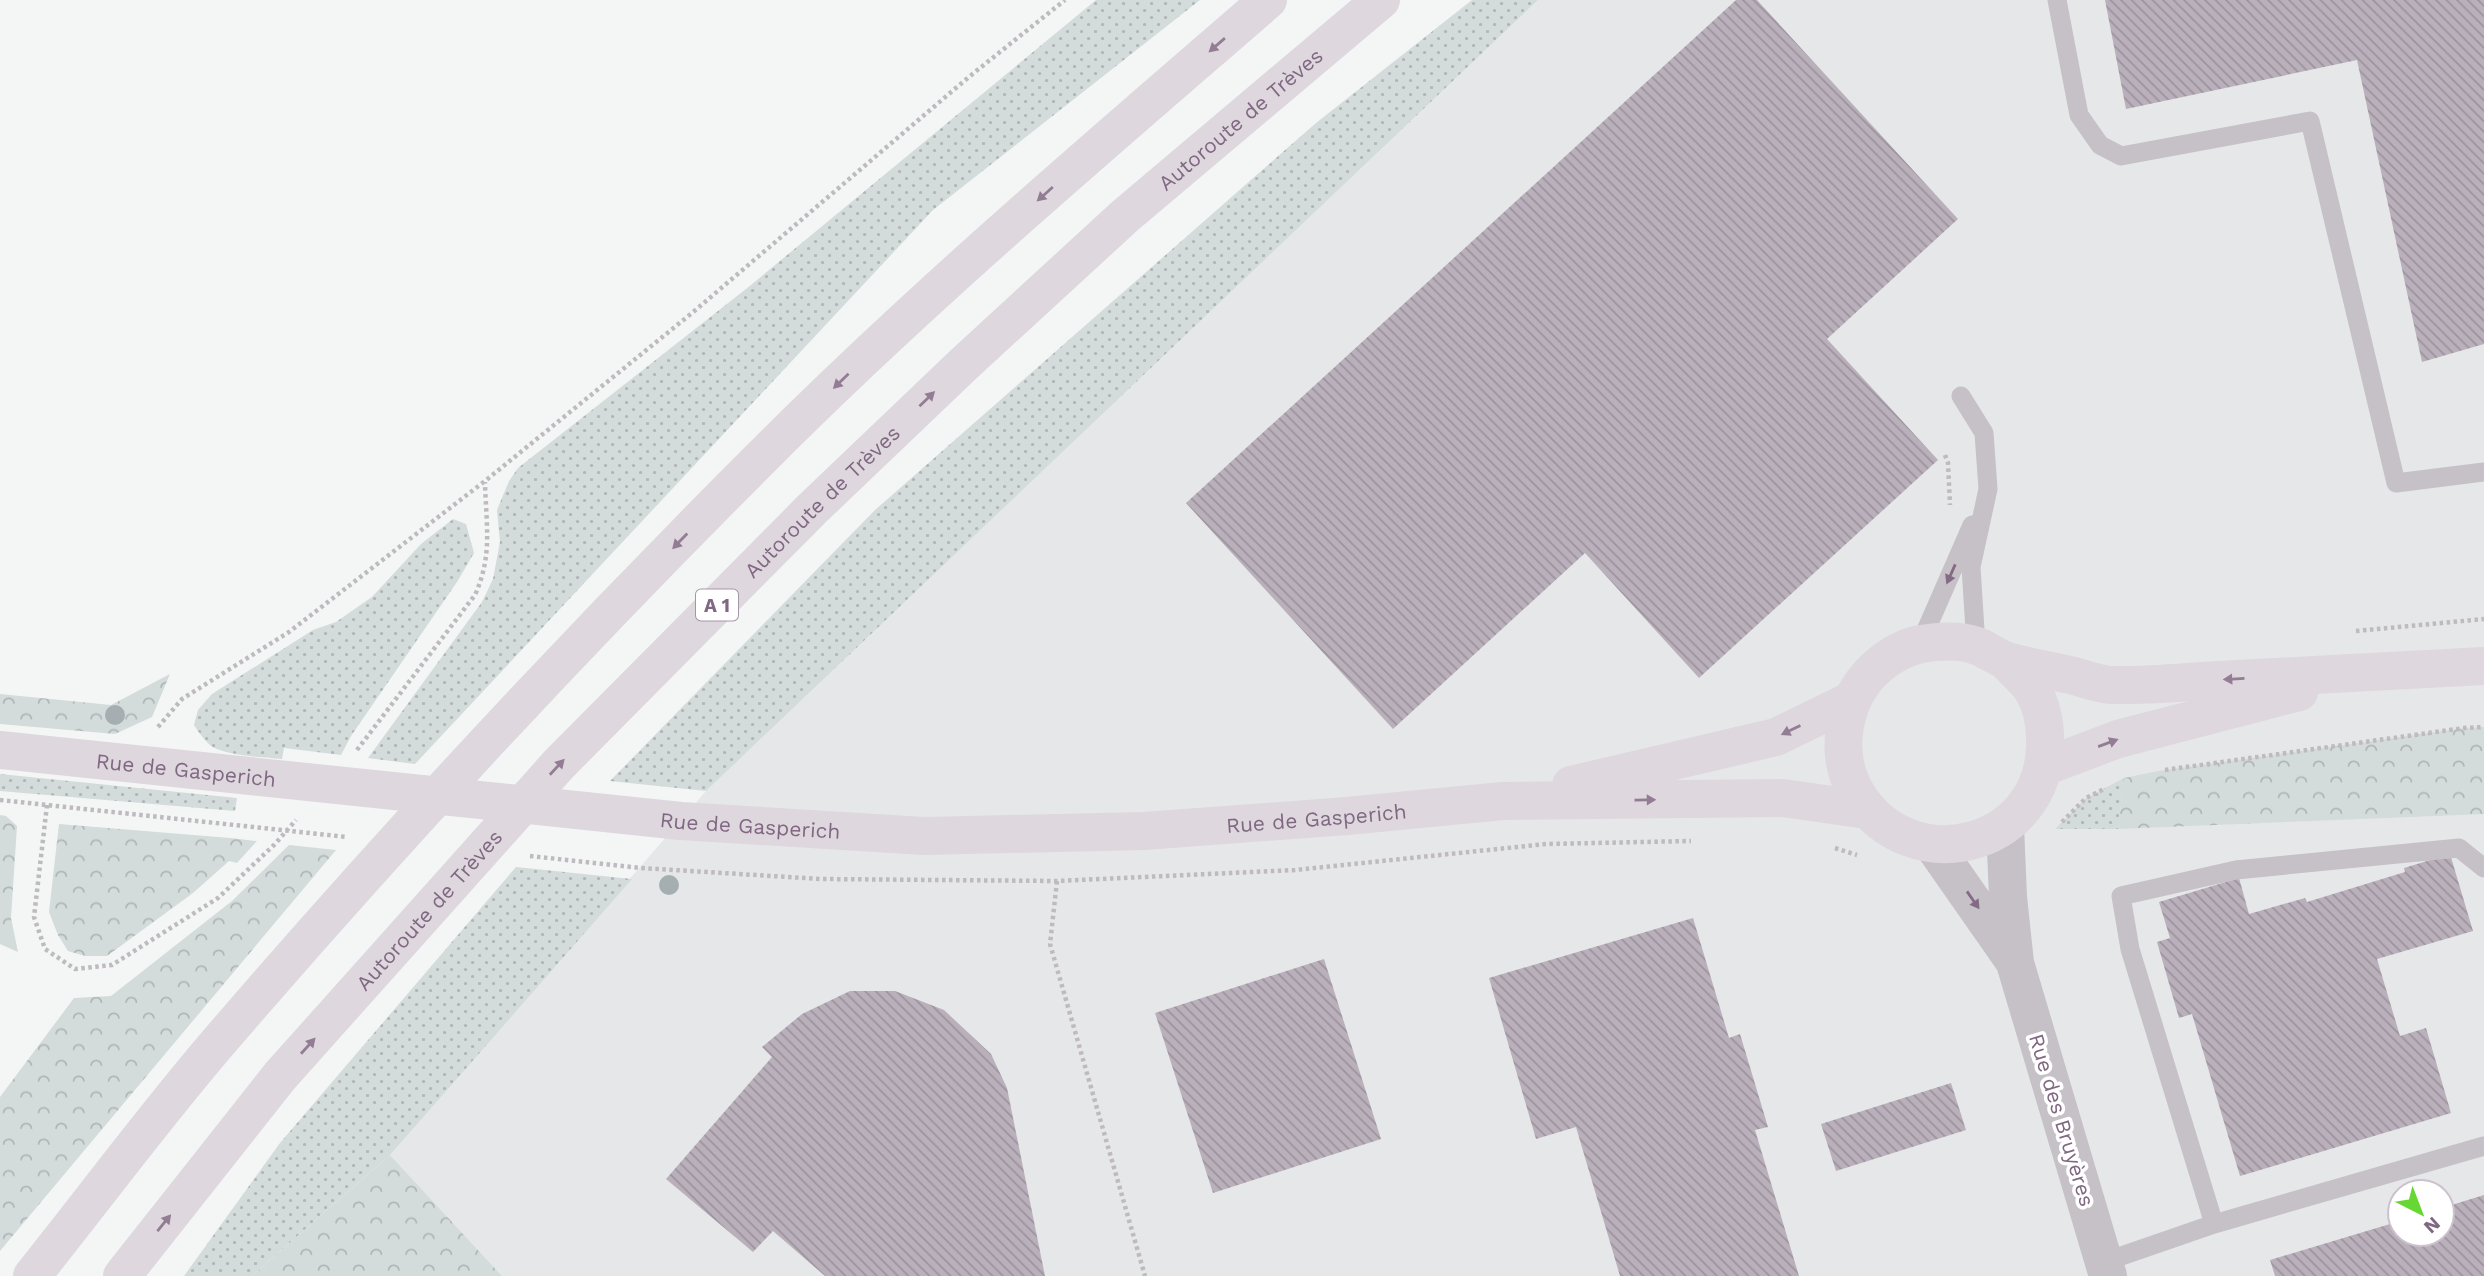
<svg xmlns="http://www.w3.org/2000/svg" width="2484" height="1276" font-family="'Work Sans',sans-serif">
<style>
.built{fill:#e6e7e8;fill-rule:evenodd}
.grass{fill:url(#grass-dots)}
.forest{fill:url(#forest-crowns)}
.building{fill:url(#building-back-hatch)}
.lines{fill:none;stroke-linecap:round;stroke-linejoin:round}
.path{stroke:#bebabf;stroke-width:4.5;stroke-dasharray:3.5 3.5;stroke-linecap:butt}
.lane{stroke:#c6c0c7;stroke-width:19}
.street{stroke:#c6c0c7;stroke-width:38}
.secondary{stroke:#ded7de;stroke-width:38}
.highway{stroke:#ded7de;stroke-width:38}
.tree{fill:#a5afb1}
.oneway{fill:#937d94}
.oneway2{fill:#846b85}
.labels{text-anchor:middle;dominant-baseline:central;stroke-width:7;stroke-linejoin:round;paint-order:stroke}
.shield{fill:#fff;stroke:#a695a8;stroke-width:2}
.shield-label{font-size:19px;font-weight:bold;fill:#806782}
.street-label{font-size:21px;fill:#806782;stroke:#fff}
</style>
<defs>
<pattern id="grass-dots" width="8" height="8" patternUnits="userSpaceOnUse" patternTransform="scale(1.75)"><rect width="8" height="8" fill="#d3dbdb"/><path d="M2 2h.1M6 6h.1" fill="none" stroke="#b0b5b7" stroke-width="1.8" stroke-linecap="round"/></pattern>
<pattern id="forest-crowns" width="20" height="18" patternUnits="userSpaceOnUse" patternTransform="scale(1.75)"><rect width="20" height="18" fill="#d3dbdb"/><path d="M2 6a3 3 0 1 1 6 0M12 15a3 3 0 1 1 6 0" fill="none" stroke="#b0b5b7"/></pattern>
<pattern id="building-back-hatch" width="6" height="6" patternUnits="userSpaceOnUse" patternTransform="scale(1.75)"><rect width="6" height="6" fill="#bab0bb"/><path d="M-1 5l2 2M0 0l6 6M5-1l2 2" fill="none" stroke="#9c939d"/></pattern>
</defs>
<rect width="100%" height="100%" fill="#f3f6f5"/>
<path class="built" d="M1538 0H2484V1276H502L390 1155 706 791ZM2400 1192H2442V1234H2400Z"/>
<path class="grass" d="M1096 0H1200L933 210 415 764 368 758 482 602 493 579 500 542 497 510 509 481 518 468 746 289Z
M1472 0H1538L706 791 610 781 875 510 1316 123Z
M453 519 466 524 474 553 457 582 351 736 341 755 284 748 282 759C264 757 226 756 211 746 204 740 199 733 194 725L198 710 212 694 313 630 336 622 372 597 421 544Z
M0 774 237 798 235 811 0 791Z
M2124 778 2118 829H2055L2086 798Z
M516 867 632 879 390 1155 252 1276H184L280 1143Z"/>
<path class="forest" d="M170 674 152 717 115 734 0 724V694L111 705Z
M2484 727V814L2118 829 2124 778 2158 771 2464 728Z
M0 815 6 816 17 826 11 918 18 952 0 944Z
M59 824 230 838 257 841 237 863 229 861 193 893 107 956H85L68 951 58 935 49 912Z
M289 845 336 850 0 1251V1097L74 998 111 996 232 901Z
M390 1155 502 1276H252Z"/>
<path class="building" d="M1736 0H1757L1958 219 1827 339 1938 460 1699 678 1585 553 1393 729 1186 503Z
M2105 0H2484V344L2422 362 2357 60 2126 109Z
M2450 854 2473 931 2377 959 2400 1036 2426 1028 2451 1113 2240 1176 2192 1014 2179 1018 2157 942 2170 938 2159 902 2239 878 2249 914 2305 898 2307 902 2405 872 2404 868Z
M1693 918 1729 1038 1740 1034 1768 1127 1755 1130 1799 1276H1620L1576 1127 1536 1139 1489 978Z
M1324 959 1381 1139 1213 1193 1155 1013Z
M850 991H895L944 1010 991 1054 1007 1088 1045 1276H825L773 1231 753 1252 666 1179 772 1057 762 1047 802 1014Z
M1951 1083 1966 1130 1836 1171 1821 1124Z
M2484 1195V1276H2275L2270 1260 2400 1221V1234H2442V1208Z"/>
<g class="lines">
<path class="path" d="M1945 455 1948 463 1950 505
M2356 631 2484 619
M158 727 182 699 289 632 485 481 692 313 970 76 1065 0
M357 750 475 595C493 554 486 526 485 482
M2165 770 2464 728 2484 727
M0 800 347 837
M47 805 34 917 45 949 75 969 112 965 218 898 274 845 296 820
M2062 822 2086 798 2104 789
M1835 848 1857 855
M530 856 641 868 821 879 1057 881 1295 870 1546 844 1691 841
M1057 881 1050 944 1145 1276"/>
<path class="lane" d="M2057 0 2079 115 2100 145 2121 156 2310 121 2396 483 2484 472
M1961 396 1984 433 1988 489 1971 567 1976 646
M1920 644 1972 525
M2214 1224 2130 949 2121 896 2236 870 2459 848 2484 868
M2104 1262 2214 1224 2484 1146"/>
<path class="street" d="M2005 826 2008 897 2015 963 2108 1276
M1933 845 2012 958"/>
<g class="secondary">
<path d="M2005 660C2013 669 2025 679 2032 689 2043 707 2046 728 2045 748 2041 849 1911 879 1858 796 1840 767 1840 734 1851 704 1862 675 1891 650 1921 644 1939 641 1960 640 1977 646 1988 650 1997 658 2008 661 2029 667 2052 671 2074 676 2086 679 2100 685 2112 685 2147 686 2184 682 2219 680 2307 676 2396 670 2484 666"/>
<path id="s1" d="M0 750 681 821 924 836 1144 831 1347 816 1503 801 1783 798 1867 810"/>
<path d="M2044 767 2118 739 2299 692"/>
<path d="M1571 785 1776 737 1852 700"/>
</g>
<g class="highway">
<path d="M32 1276C97 1195 159 1110 228 1031 397 835 574 645 757 462 919 299 1095 150 1268 0"/>
<path id="s2" d="M122 1276 280 1076 558 765 812 509 965 363 1125 216 1381 0"/>
</g>
</g>
<g class="tree">
<circle cx="115" cy="715" r="10"/>
<circle cx="669" cy="885" r="10"/>
</g>
<defs><path id="oneway-solid" d="M-6-.8H1V-3.2L6.5 0L1 3.2V.8H-6Z" transform="scale(1.75)"/></defs>
<g class="oneway">
<use href="#oneway-solid" transform="translate(1217 45) rotate(139)"/>
<use href="#oneway-solid" transform="translate(1045 194) rotate(138)"/>
<use href="#oneway-solid" transform="translate(841 381) rotate(136)"/>
<use href="#oneway-solid" transform="translate(927 399) rotate(-44)"/>
<use href="#oneway-solid" transform="translate(680 541) rotate(134)"/>
<use href="#oneway-solid" transform="translate(2234 679) rotate(177)"/>
<use href="#oneway-solid" transform="translate(1791 730) rotate(154)"/>
<use href="#oneway-solid" transform="translate(2108 743) rotate(-20)"/>
<use href="#oneway-solid" transform="translate(557 767) rotate(-47)"/>
<use href="#oneway-solid" transform="translate(1645 800) rotate(-1)"/>
<use href="#oneway-solid" transform="translate(308 1046) rotate(-48)"/>
<use href="#oneway-solid" transform="translate(164 1223) rotate(-51)"/>
</g>
<g class="oneway2">
<use href="#oneway-solid" transform="translate(1951 574) rotate(114)"/>
<use href="#oneway-solid" transform="translate(1973 900) rotate(55)"/>
</g>
<g class="labels">
<rect class="shield" x="696" y="589.5" width="42" height="31" rx="5"/>
<g class="shield-label">
<text x="717" y="605">A 1</text>
</g>
<g class="street-label">
<text stroke="none"><textPath href="#s2" startOffset="1612">Autoroute de Trèves</textPath></text>
<text stroke="none"><textPath href="#s2" startOffset="1045">Autoroute de Trèves</textPath></text>
<text stroke="none"><textPath href="#s1" startOffset="187">Rue de Gasperich</textPath></text>
<text stroke="none"><textPath href="#s1" startOffset="1321">Rue de Gasperich</textPath></text>
<text stroke="none"><textPath href="#s1" startOffset="754">Rue de Gasperich</textPath></text>
<text stroke="none"><textPath href="#s2" startOffset="478">Autoroute de Trèves</textPath></text>
<text transform="translate(2062 1120) rotate(73)">Rue des Bruyères</text>
</g>
</g>
<g transform="translate(2421 1213) rotate(138)"><circle r="33" fill="#ffffff" stroke="#ccc2cd" stroke-width="2"/>
<path d="M0-5L12 26L0 18L-12 26Z" fill="#67d733"/>
<text y="-10" font-size="19" font-weight="bold" text-anchor="middle" fill="#806782">N</text>
</g>
</svg>
